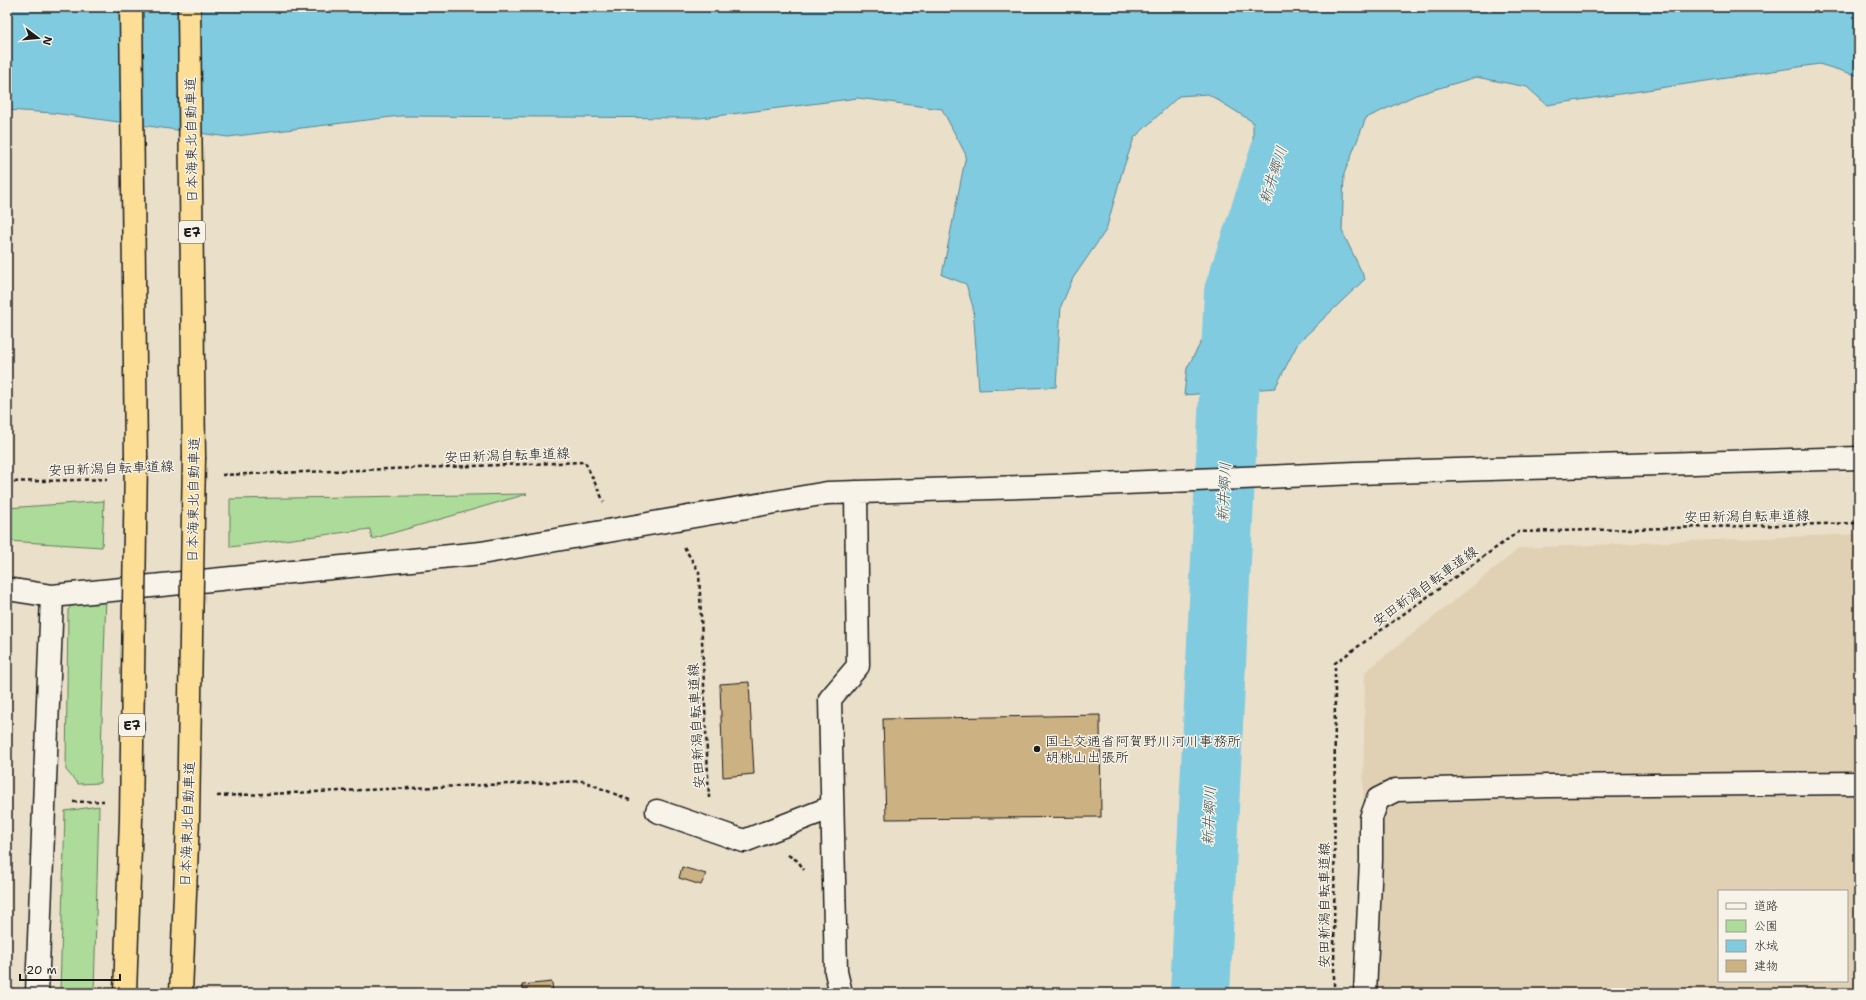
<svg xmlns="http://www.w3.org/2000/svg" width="1866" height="1000" font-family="'Shantell Sans','Klee One',sans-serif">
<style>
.built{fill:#e1d1b4;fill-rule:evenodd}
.green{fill:#addb9a;stroke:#647c5b}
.water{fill:#80cbe0;stroke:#588592}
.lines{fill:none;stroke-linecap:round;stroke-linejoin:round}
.river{stroke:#80cbe0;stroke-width:60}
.building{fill:#ccb182;stroke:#1c1c1c}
.minor-casing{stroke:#1c1c1c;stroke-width:25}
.highway-casing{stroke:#1c1c1c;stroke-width:25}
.path{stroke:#1c1c1c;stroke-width:2.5;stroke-dasharray:4 3;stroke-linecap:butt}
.minor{stroke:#f7f3e8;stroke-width:22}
.highway{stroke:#fcde96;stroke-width:22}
.highway-bridge-casing{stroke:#1c1c1c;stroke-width:25;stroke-linecap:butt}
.highway-bridge{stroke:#fcde96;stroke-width:22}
.poi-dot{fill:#1c1c1c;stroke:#f7f3e8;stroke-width:1.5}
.labels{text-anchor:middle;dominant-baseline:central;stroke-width:3;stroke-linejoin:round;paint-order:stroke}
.shield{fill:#f7f3e8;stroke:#5e5c59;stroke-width:1}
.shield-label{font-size:13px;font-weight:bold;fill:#1c1c1c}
.street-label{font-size:14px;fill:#1c1c1c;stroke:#f7f3e8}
.poi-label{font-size:14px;fill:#1c1c1c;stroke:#f7f3e8;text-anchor:start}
.water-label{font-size:15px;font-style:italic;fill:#3f5961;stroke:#f7f3e8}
</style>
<rect width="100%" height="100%" fill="#eadfc9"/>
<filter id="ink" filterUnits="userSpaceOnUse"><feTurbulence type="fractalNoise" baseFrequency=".025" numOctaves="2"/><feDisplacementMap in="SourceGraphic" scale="8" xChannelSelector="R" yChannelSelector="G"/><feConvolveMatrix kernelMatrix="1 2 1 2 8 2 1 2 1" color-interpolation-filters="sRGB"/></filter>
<g filter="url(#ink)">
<path class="built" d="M1859 534V993H1360L1365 672 1520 548ZM1719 891H1847V981H1719Z"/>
<path class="green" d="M527 494 372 539 370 529 230 547V499Z
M104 501 102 547 7 541V508Z
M106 595 100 783 78 784 66 770 68 610 76 599Z
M99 806 94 993H60L65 811Z"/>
<path class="water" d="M7 7H1859V76L1819 64 1547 105 1527 87 1476 77 1416 95 1366 118 1344 174 1342 231 1365 279 1298 343 1275 388 1184 395 1187 368 1205 335 1254 267 1253 122 1208 94 1179 96 1134 138 1122 172 1106 230 1073 278 1061 306 1056 387 979 390 973 307 966 284 942 275 966 155 942 109 858 98 700 118 400 116 228 137 53 113 7 110Z"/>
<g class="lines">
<path class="river" d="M1200 993 1234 292 1329 7"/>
</g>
<path class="building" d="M749 682 754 774 723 777 720 684Z
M1100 715 1101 817 886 819 883 719Z
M682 867 706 874 701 885 679 878Z
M552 982 553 993H524L522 985Z"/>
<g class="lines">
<g class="minor-casing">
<path id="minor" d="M7 589 52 596 481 553 827 493 1053 486 1356 473 1859 458
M657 811 744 841 832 807
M37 993 52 596
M841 993 836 972 830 699 858 666 856 492
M1365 993 1371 860V818L1378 799 1396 790 1549 786 1859 783"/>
</g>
<g class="highway-casing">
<path id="highway" d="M131 7 136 456
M189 7 194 457"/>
</g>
<path class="path" d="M222 475 585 462 604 502
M7 482 108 479
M684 547 699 572 709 798
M217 796 583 781 632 801
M73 802 104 801
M788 855 798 861 804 870
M1334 993 1335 663 1518 532 1859 523"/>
<use href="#minor" class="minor"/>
<use href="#highway" class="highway"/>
<g class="highway-bridge-casing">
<path id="highway-bridge" d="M125 993 131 819 136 456
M181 993 188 819 194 457"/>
</g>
<use href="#highway-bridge" class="highway-bridge"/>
</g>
</g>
<circle class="poi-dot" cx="1037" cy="749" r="4"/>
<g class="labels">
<g class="shield">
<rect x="179" y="221" width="26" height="22" rx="3"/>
<rect x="119" y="714" width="26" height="22" rx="3"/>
</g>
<g class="shield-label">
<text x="192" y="232">E7</text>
<text x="132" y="725">E7</text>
</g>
<g class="street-label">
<text transform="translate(191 140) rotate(-91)">日本海東北自動車道</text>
<text transform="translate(507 455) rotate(-2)">安田新潟自転車道線</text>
<text transform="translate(111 468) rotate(-2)">安田新潟自転車道線</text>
<text transform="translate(193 500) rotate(-89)">日本海東北自動車道</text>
<text transform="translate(1747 516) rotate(-1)">安田新潟自転車道線</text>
<text transform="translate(1425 586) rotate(-36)">安田新潟自転車道線</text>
<text transform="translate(696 726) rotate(-93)">安田新潟自転車道線</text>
<text transform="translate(187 824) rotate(-88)">日本海東北自動車道</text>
<text transform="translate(1324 905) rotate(-90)">安田新潟自転車道線</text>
</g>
<g class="poi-label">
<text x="1045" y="741">国土交通省阿賀野川河川事務所<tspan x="1045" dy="16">胡桃山出張所</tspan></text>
</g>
<g class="water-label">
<text transform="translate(1273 175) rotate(-72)">新井郷川</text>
<text transform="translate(1224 492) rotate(-87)">新井郷川</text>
<text transform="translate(1209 816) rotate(-87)">新井郷川</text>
</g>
</g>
<rect width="1866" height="1000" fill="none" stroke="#f7f3e8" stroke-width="24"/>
<rect x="12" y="12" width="1842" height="976" fill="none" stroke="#1c1c1c" stroke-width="1.5" filter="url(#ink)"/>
<rect x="1718" y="890" width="130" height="92" fill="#f7f3e8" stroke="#9f9d96"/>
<rect x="1726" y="903" width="20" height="6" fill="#f7f3e8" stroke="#9f9d96"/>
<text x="1754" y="910" font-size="12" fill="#1c1c1c">道路</text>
<rect x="1726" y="920" width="20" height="12" fill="#addb9a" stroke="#9f9d96"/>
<text x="1754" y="930" font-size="12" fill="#1c1c1c">公園</text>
<rect x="1726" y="940" width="20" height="12" fill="#80cbe0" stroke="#9f9d96"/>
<text x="1754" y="950" font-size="12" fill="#1c1c1c">水域</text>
<rect x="1726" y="960" width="20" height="12" fill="#ccb182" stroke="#9f9d96"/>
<text x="1754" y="970" font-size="12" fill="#1c1c1c">建物</text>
<g transform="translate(38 38) rotate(106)" stroke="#f7f3e8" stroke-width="3" paint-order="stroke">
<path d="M0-3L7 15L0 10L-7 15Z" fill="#1c1c1c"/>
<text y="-6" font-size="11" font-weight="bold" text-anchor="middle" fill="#1c1c1c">N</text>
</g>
<path d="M20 974v6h100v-6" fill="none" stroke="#1c1c1c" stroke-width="2"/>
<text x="26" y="974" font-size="12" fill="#1c1c1c" stroke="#f7f3e8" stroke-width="3" paint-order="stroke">20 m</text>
</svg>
